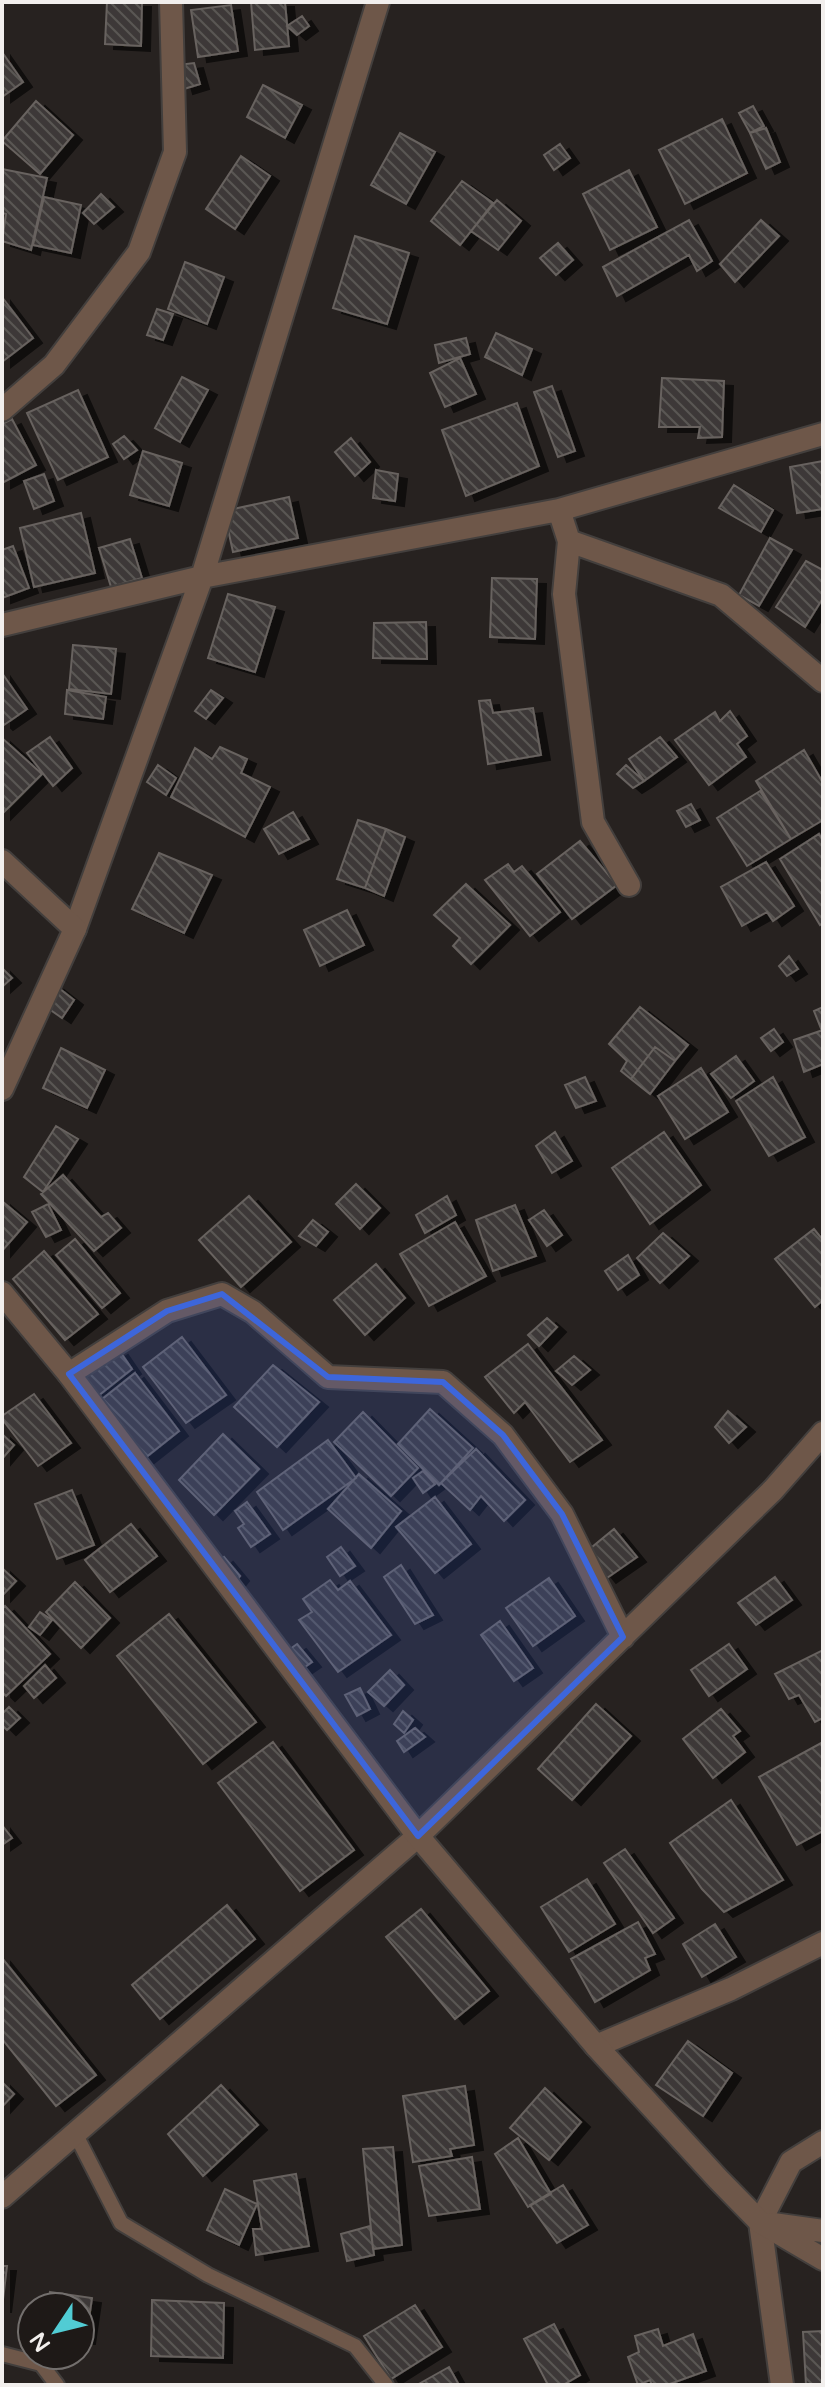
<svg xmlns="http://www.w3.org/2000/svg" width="825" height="2387" font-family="'Varela Round',sans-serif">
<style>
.building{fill:url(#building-back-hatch);stroke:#67625f;stroke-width:2;filter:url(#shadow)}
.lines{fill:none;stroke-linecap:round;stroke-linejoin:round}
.service-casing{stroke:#433f3d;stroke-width:18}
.minor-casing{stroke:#433f3d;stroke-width:26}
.tertiary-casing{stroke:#433f3d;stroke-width:26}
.service{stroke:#6e5749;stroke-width:14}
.minor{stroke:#6e5749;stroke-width:22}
.tertiary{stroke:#6e5749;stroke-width:22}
.marked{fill:#3d66db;fill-opacity:0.2;stroke:#3d66db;stroke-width:6;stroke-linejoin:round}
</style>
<defs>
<pattern id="building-back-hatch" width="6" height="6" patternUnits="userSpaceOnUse" patternTransform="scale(2)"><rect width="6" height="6" fill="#3e3937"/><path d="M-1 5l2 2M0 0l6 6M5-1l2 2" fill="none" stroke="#5a5654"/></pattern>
<filter id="shadow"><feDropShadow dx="9" dy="5" stdDeviation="0" flood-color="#0009"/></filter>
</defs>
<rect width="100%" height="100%" fill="#272220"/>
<path class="building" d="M107 2H142L141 46 105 44Z
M251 2H285L289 46 255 50Z
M231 5 238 51 198 57 191 10Z
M302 16 309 26 297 35 287 26Z
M2 52 23 82 2 97Z
M194 63 200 84 184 89 177 65Z
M263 85 302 105 285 138 247 117Z
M36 101 73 135 40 174 2 141Z
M753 106 764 126 750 133 739 113Z
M722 119 747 173 685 204 659 150Z
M766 128 780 162 766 169 750 133Z
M400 133 435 152 406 204 371 185Z
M560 144 570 158 554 170 544 155Z
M241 156 270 176 235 229 206 209Z
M2 169 47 178 31 250 2 241 6 214 2 213Z
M629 170 657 227 610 250 583 194Z
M462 181 493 203 460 245 431 221Z
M101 194 114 207 94 224 83 213Z
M44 197 81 205 71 253 33 245Z
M497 200 521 221 498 250 471 231Z
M689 220 712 261 697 271 689 255 617 296 603 267Z
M761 220 779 236 735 282 720 264Z
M355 236 409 253 387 324 333 308Z
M558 243 573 260 556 275 540 258Z
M185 262 224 277 207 324 168 309Z
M2 297 33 338 2 362Z
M157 309 173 314 163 340 147 335Z
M496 333 532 349 522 375 485 357Z
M466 338 470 354 439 363 435 345Z
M460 358 476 394 445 407 430 373Z
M182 377 208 390 180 442 155 428Z
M662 378 724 381 722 437 698 438 700 427H659Z
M552 386 575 451 558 457 534 392Z
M78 390 108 457 58 480 27 413Z
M517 403 539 466 466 496 442 430Z
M12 419 36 465 2 483V424Z
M124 436 137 450 124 459 113 444Z
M351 438 370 462 355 476 335 452Z
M143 451 182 463 169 506 130 495Z
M823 461V509L797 513 790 467Z
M376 470 398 474 395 501 373 498Z
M44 474 54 501 34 509 24 481Z
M734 485 773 510 761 532 719 508Z
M289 497 298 538 233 552 224 511Z
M81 513 95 573 34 587 20 528Z
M770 538 792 550 759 606 739 595Z
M130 539 142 578 111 587 99 548Z
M13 546 29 588 2 598V550Z
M806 561 823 570V598L805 627 776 607Z
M492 578 537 579 535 639 490 637Z
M228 594 275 607 255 672 208 658Z
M426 622 427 659 373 658 374 623Z
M73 645 116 649 111 694 69 689Z
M2 673 27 709 4 725 2 723Z
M67 690 106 697 103 719 65 714Z
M211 690 223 698 206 719 195 711Z
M490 700 493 713 533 708 541 755 488 764 479 701Z
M730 711 747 736 737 744 746 757 709 785 675 740 715 712 720 721Z
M50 737 72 768 53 786 27 753Z
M660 737 677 757 644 781 629 759Z
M2 738 42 774 2 814Z
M220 747 247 759 241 773 270 787 245 837 171 797 195 748 212 759Z
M804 750 823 783V820L791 839 756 781Z
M158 765 176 778 166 795 147 782Z
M626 765 644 781 633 788 617 774Z
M760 791 791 839 747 866 717 818Z
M691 804 700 820 686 827 677 811Z
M293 812 309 839 279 854 264 829Z
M358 820 386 829 365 888 337 879Z
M386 829 405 837 384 896 365 888Z
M819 834 823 841V923L820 925 780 859Z
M580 841 617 885 572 919 537 874Z
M159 853 212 875 184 933 132 909Z
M766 862 794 906 773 921 767 912 742 926 721 887Z
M508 864 514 872 522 866 560 912 530 936 485 880Z
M466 884 510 925 471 964 453 946 460 938 434 915Z
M347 910 364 945 320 966 304 930Z
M789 956 798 969 787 976 779 966Z
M2 968 12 978 2 987Z
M55 985 74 1000 62 1018 42 1004Z
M640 1007 688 1045 675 1061 655 1047 631 1079 621 1071 627 1061 609 1044Z
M823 1007V1030L822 1031 814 1011Z
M774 1029 783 1042 771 1051 761 1038Z
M823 1030V1064L804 1072 794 1040Z
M655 1047 675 1061 650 1094 631 1079Z
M61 1048 105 1070 87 1108 43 1088Z
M736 1056 754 1081 731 1098 711 1074Z
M701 1068 728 1112 685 1139 658 1096Z
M585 1077 596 1101 576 1108 565 1085Z
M773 1077 805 1137 769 1156 736 1101Z
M56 1126 78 1139 43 1192 24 1177Z
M555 1132 572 1161 552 1173 536 1146Z
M664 1132 701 1185 650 1224 612 1168Z
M63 1175 101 1217 108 1213 121 1228 94 1251 41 1194Z
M356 1184 380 1208 360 1229 336 1204Z
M249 1196 291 1242 241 1287 199 1240Z
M447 1196 456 1215 425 1233 416 1215Z
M2 1201 27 1222 2 1251Z
M48 1204 61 1230 46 1237 32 1212Z
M515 1205 536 1256 493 1271 476 1220Z
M544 1210 562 1235 547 1246 529 1220Z
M313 1220 328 1232 316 1246 299 1236Z
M455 1222 486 1276 429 1306 400 1254Z
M814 1229 823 1240V1300L815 1307 775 1259Z
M663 1233 689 1256 660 1283 637 1258Z
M75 1239 120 1293 102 1308 56 1255Z
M44 1251 98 1314 65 1340 13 1279Z
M628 1255 639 1275 618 1290 605 1271Z
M376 1264 405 1298 365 1335 334 1300Z
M547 1318 557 1327 539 1346 528 1335Z
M182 1337 226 1395 186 1423 143 1367Z
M528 1344 602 1440 570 1462 525 1402 514 1413 485 1377Z
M119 1350 132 1369 98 1396 83 1374Z
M574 1356 590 1370 572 1385 556 1371Z
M273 1365 319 1402 277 1447 234 1407Z
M135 1373 179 1431 145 1458 101 1400Z
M34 1394 71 1443 38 1466 2 1419V1416Z
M430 1409 473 1448 439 1485 398 1444Z
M728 1411 746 1427 729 1443 715 1427Z
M363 1412 418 1468 391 1496 334 1442Z
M2 1434 14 1445 2 1459Z
M223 1434 259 1469 214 1515 179 1480Z
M328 1440 356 1478 283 1530 257 1492Z
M476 1449 525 1500 504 1521 481 1496 470 1510 441 1483Z
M423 1471 435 1484 423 1493 413 1478Z
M359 1474 401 1511 371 1548 328 1509Z
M72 1490 94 1545 57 1559 35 1504Z
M435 1497 471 1544 435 1573 396 1527Z
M247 1502 270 1534 251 1547 238 1528 244 1524 235 1511Z
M131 1524 157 1556 110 1592 85 1560Z
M614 1529 637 1557 607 1578 586 1552Z
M341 1547 355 1566 340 1576 327 1557Z
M224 1557 240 1576 232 1586 214 1566Z
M401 1565 433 1615 415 1624 384 1577Z
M2 1568 16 1581 2 1596Z
M775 1577 792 1600 756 1625 738 1603Z
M549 1578 575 1616 533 1646 506 1608Z
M330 1580 338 1590 350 1581 391 1635 338 1672 299 1620 312 1612 303 1599Z
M75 1582 110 1618 81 1648 46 1612Z
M5 1606 50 1654 6 1696 2 1692V1609Z
M40 1612 52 1620 40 1635 29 1627Z
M169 1614 256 1722 203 1764 117 1656Z
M500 1621 533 1668 514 1681 481 1635Z
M297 1644 312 1662 302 1669 286 1652Z
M729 1644 747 1669 709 1696 691 1670Z
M823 1650V1718L815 1722 799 1695 789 1699 775 1674Z
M45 1665 56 1678 34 1698 24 1686Z
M390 1670 404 1685 384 1706 368 1692Z
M360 1688 370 1709 357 1716 345 1695Z
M596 1704 631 1736 572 1800 538 1769Z
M9 1707 20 1718 7 1730 2 1725V1714Z
M721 1709 740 1731 733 1736 745 1752 713 1778 683 1739Z
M403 1711 413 1720 404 1733 394 1724Z
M415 1728 425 1737 404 1752 397 1741Z
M273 1742 354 1850 300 1891 218 1783Z
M823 1742V1831L797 1845 759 1777Z
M731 1800 783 1880 724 1912 702 1889 670 1843Z
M2 1825 12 1838 2 1845Z
M625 1849 674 1918 653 1933 604 1863Z
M587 1879 615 1924 569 1952 541 1907Z
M227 1905 255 1939 160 2019 132 1985Z
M421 1909 489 1991 455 2019 386 1937Z
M638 1922 655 1954 645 1958 650 1970 595 2002 571 1959Z
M715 1924 736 1957 702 1977 683 1944Z
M2 1958 96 2075 56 2106 2 2039Z
M688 2041 732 2073 703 2116 656 2085Z
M2 2082 14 2094 2 2107Z
M221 2085 258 2125 203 2176 168 2134Z
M465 2086 474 2145 450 2149 452 2156 413 2162 403 2096Z
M545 2088 581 2122 549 2160 510 2128Z
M518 2138 551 2194 528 2207 495 2154Z
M393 2147 402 2245 373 2249 363 2149Z
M472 2157 480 2209 429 2216 419 2166Z
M296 2174 309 2246 256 2255 253 2229H262L254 2181Z
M563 2185 588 2225 557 2243 530 2205Z
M225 2189 257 2204 239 2245 207 2230Z
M370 2226 374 2255 347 2261 341 2234Z
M2 2266H7L2 2308Z
M50 2292 92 2298 86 2339H80V2307H48Z
M152 2300 224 2303 223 2358 151 2356Z
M415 2305 442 2347 391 2379 364 2336Z
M554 2324 580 2375 563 2385H548L524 2339Z
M658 2329 663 2346 693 2334 706 2371 667 2385H652L650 2380 638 2385 628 2357 639 2352 635 2336Z
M823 2331V2385H806L803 2332Z
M449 2367 459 2385H417Z"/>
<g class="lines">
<g class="service-casing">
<path id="service" d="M76 2135 121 2223 208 2275 355 2346 386 2385
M2 2354 41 2364 57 2385"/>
</g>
<g class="minor-casing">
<path id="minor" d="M2 410 54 365 139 252 175 152 171 2
M559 510 569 541 721 595 823 681
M569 541 564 594 593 822 629 885
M2 625 202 577 559 510 823 434
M75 929 202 577 378 2
M69 1374 167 1311 222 1294 253 1312 328 1377 443 1382 503 1435 562 1514 623 1637
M596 2046 731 1989 823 1943
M2 2197 418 1836 773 1490 823 1433
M782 2385 760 2222 791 2162 823 2142"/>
</g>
<g class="tertiary-casing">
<path id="tertiary" d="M2 861 75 929 2 1089
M2 1293 69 1374 418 1836 596 2046 718 2179 760 2222 823 2259
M773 2224 823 2231"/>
</g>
<use href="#service" class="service"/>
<use href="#minor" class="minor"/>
<use href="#tertiary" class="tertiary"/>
</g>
<path class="marked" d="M222 1294 328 1377 443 1382 503 1435 562 1514 623 1637 418 1836 69 1374 167 1311Z"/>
<rect width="825" height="2387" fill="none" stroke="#f2efed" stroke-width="8"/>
<g transform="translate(56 2331) rotate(235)"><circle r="38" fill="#1e1917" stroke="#736f6d" stroke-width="2"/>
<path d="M0-6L14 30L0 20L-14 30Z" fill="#51ccd4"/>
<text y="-12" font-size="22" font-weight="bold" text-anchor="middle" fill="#f2efed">N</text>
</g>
</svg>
